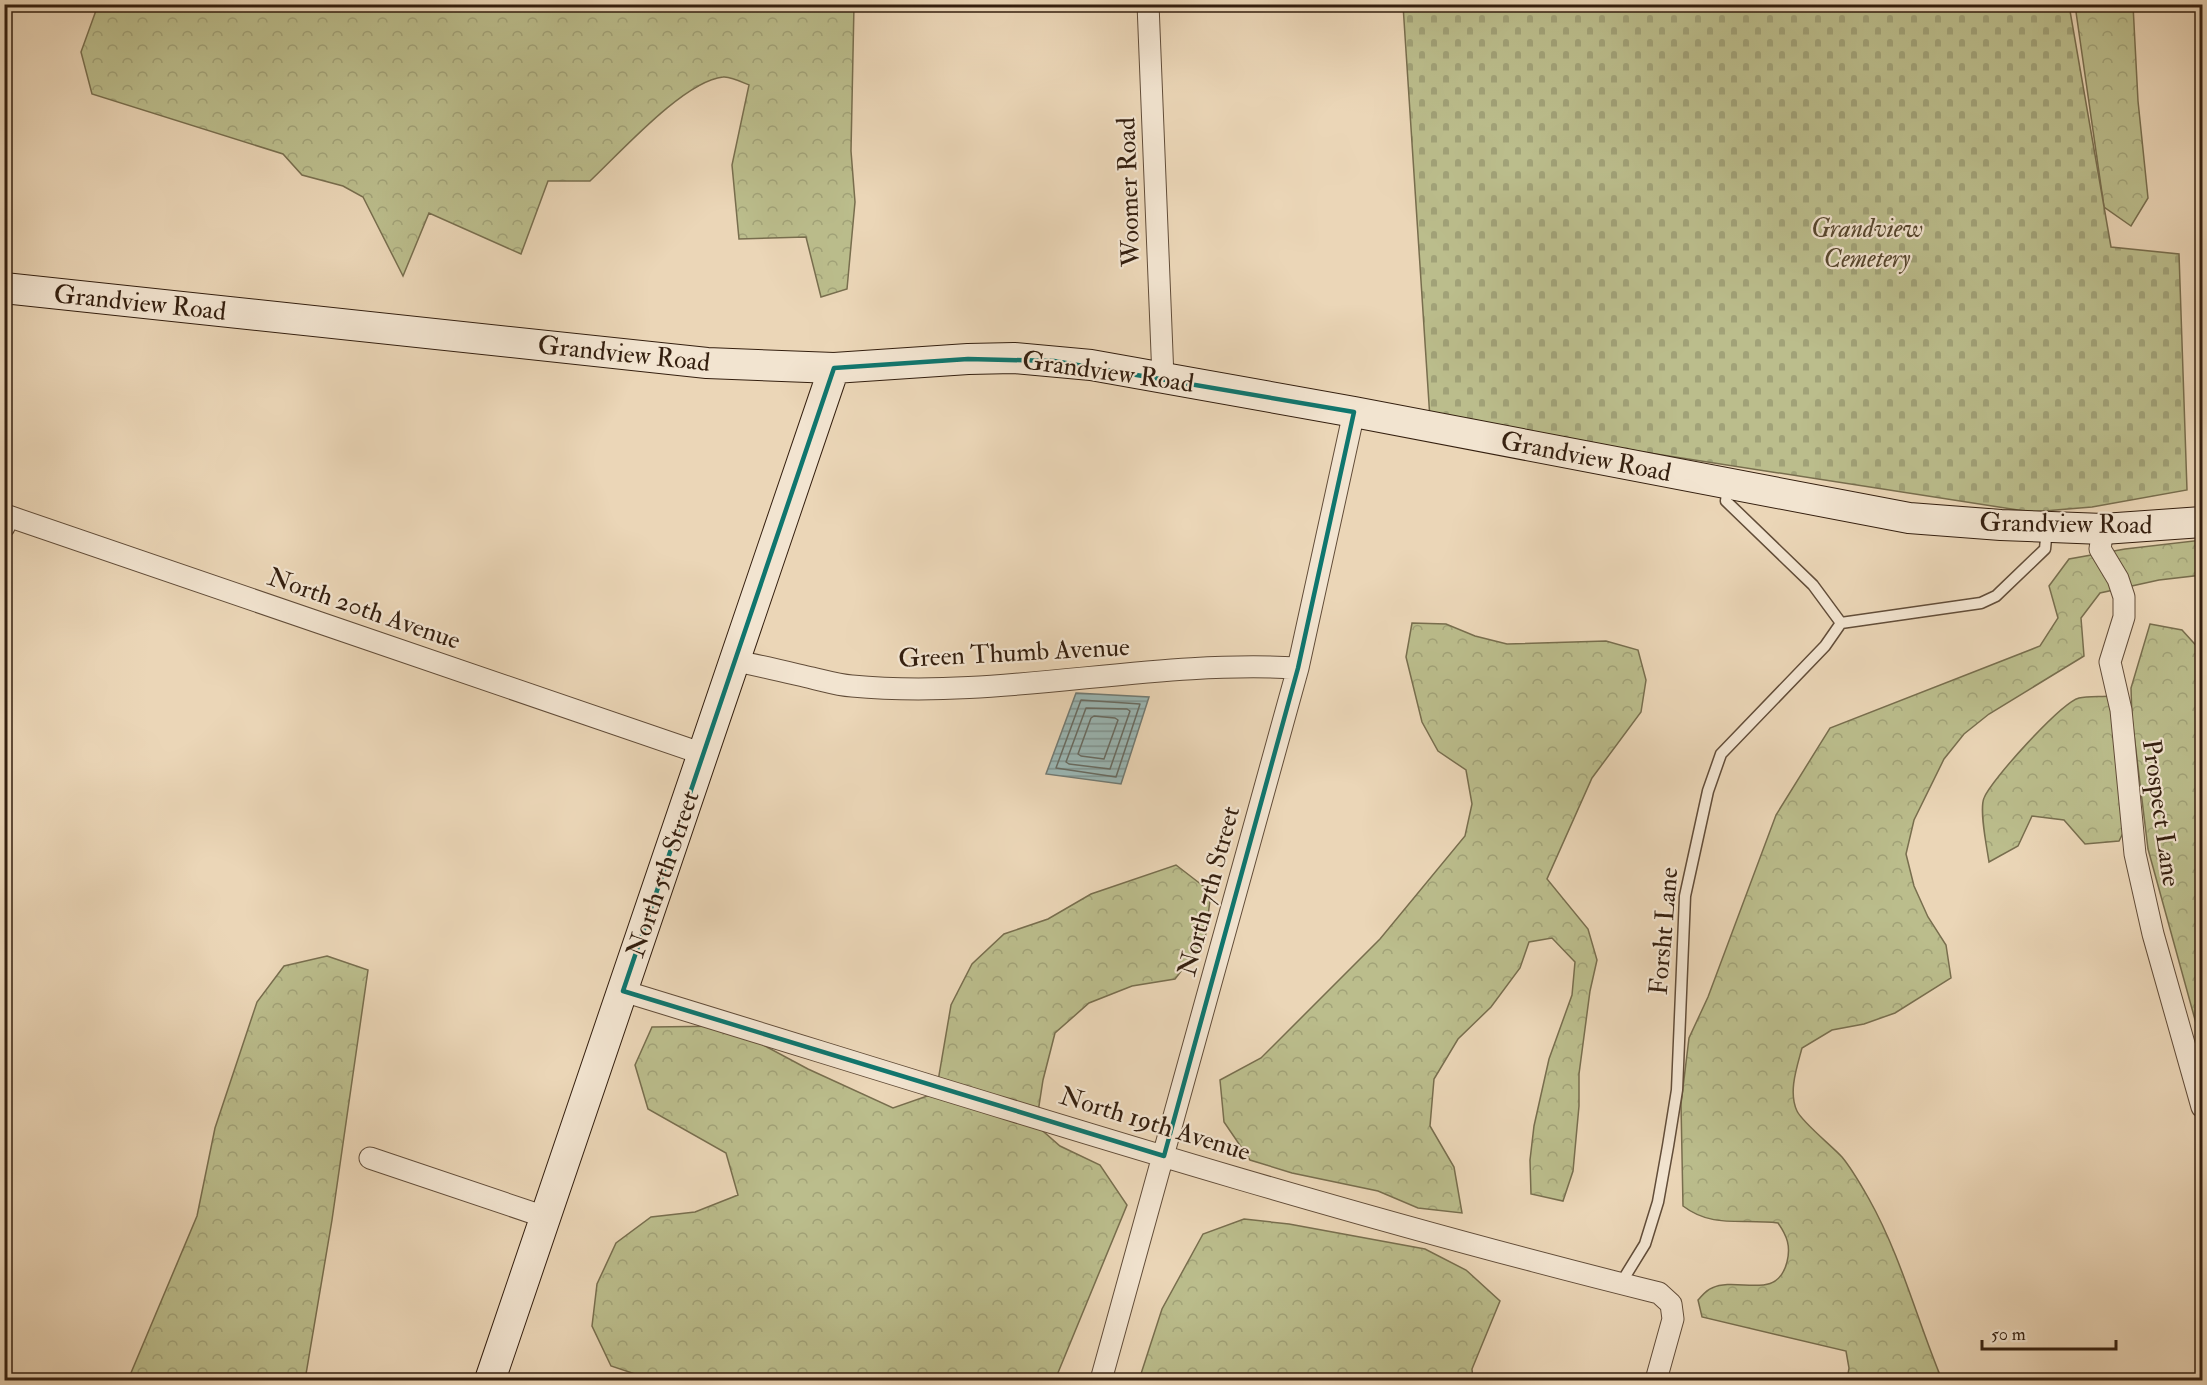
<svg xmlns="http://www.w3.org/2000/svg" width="2207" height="1385" font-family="'IM FELL Double Pica',serif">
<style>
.forest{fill:url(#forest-crowns);stroke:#786e4e;stroke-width:1.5}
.cemetery{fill:url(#cemetery-stones);stroke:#786e4e;stroke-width:1.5}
.water{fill:url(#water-rules);stroke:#717a73;stroke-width:1.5}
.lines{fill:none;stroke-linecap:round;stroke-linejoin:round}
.shore{stroke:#676b62;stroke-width:1.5}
.lane-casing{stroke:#624d39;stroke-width:13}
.street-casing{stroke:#624d39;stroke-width:23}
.secondary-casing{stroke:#341f0f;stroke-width:32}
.lane{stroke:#f2e4d0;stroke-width:10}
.street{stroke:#f2e4d0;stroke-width:21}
.secondary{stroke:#f2e4d0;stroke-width:30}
.marked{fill:none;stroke:#0f766e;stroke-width:4.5;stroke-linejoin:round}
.labels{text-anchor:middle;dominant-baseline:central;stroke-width:4.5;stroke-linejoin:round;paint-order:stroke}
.street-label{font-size:26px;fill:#341f0f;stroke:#f2e4d0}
.park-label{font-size:26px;font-style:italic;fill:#56462e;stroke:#f2e4d0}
</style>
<defs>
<pattern id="forest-crowns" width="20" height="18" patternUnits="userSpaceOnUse" patternTransform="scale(1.5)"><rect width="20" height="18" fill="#bbbd8c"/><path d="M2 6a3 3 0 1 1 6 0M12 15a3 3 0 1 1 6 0" fill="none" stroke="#a1a278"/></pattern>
<pattern id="cemetery-stones" width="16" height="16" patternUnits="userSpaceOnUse" patternTransform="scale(1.5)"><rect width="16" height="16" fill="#bbbd8c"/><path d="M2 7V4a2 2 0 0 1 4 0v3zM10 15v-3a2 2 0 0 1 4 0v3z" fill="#a1a278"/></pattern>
<pattern id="water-rules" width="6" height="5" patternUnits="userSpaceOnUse" patternTransform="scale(1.5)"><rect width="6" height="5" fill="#9ab7b5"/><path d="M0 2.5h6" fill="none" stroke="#7e9492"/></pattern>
</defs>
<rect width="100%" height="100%" fill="#ebd6b7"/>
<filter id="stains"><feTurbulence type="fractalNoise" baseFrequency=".00333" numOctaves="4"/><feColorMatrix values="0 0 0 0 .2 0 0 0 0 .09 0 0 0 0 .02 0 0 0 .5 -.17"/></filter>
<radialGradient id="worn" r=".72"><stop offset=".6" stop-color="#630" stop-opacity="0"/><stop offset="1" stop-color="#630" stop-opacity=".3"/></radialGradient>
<path class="forest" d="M98 5H854L851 151 855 202 847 289 821 297 806 237 739 239 732 165 749 85C742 82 730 76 723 77 684 81 620 153 590 181H548L521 254 429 213 403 276 363 197 343 186 302 175 283 154 92 94 81 52Z
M2075 5H2133L2138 101 2148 198 2131 226 2104 207Z
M2202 540V575L2159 580 2100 593 2081 618 2084 656 1989 714 1964 734 1944 759 1914 820 1906 854 1914 886 1928 917 1946 945 1951 978 1895 1013 1864 1024 1832 1030 1802 1048C1797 1067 1788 1092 1797 1111 1802 1122 1832 1146 1842 1157 1852 1169 1861 1185 1869 1199 1901 1256 1917 1320 1942 1380H1847L1849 1368 1846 1351 1702 1317 1698 1300C1702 1296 1706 1290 1712 1288 1738 1276 1777 1302 1787 1262 1791 1246 1787 1236 1778 1223 1743 1218 1713 1229 1683 1206L1681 1104 1689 1038 1708 997 1776 815 1830 728 2040 646 2058 618 2049 586 2069 559 2125 549Z
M1412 623 1446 624 1475 636 1507 644 1606 641 1638 650 1646 680 1641 712 1592 778 1547 879 1588 929 1597 960 1590 991 1579 1074V1106L1573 1171 1563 1201 1531 1194 1530 1160 1534 1126 1549 1059 1572 995 1575 962 1552 938 1529 942 1520 968 1491 1007 1458 1039 1434 1079 1430 1126 1454 1167 1462 1213 1418 1208 1378 1191 1292 1173 1250 1160 1224 1122 1220 1080 1261 1058 1380 939 1465 836 1472 804 1466 770 1438 751 1422 722 1406 657Z
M2150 624 2182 630 2202 652V1045L2148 849 2132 718 2131 688Z
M2111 696 2125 829 2119 841 2085 844 2064 820 2032 816 2018 846 1989 862C1987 848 1979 810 1984 798 1991 780 2061 703 2079 698 2088 696 2101 697 2111 696Z
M1176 865 1211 892 1205 940 1175 979 1132 986 1089 1003 1055 1033 1043 1080 1036 1125 1060 1146 1100 1165 1127 1205 1055 1380H653L611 1366 592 1326 597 1284 616 1243 651 1217 695 1212 738 1195 726 1153 648 1109 635 1065 652 1027 728 1026 808 1069 893 1108 936 1093 951 1005 972 964 1004 934 1048 919 1091 894Z
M327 956 368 970 332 1220 305 1380H128L197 1216 215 1128 257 1002 284 966Z
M1244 1219 1289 1224 1425 1249 1466 1270 1500 1301 1472 1369 1473 1380H1139L1162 1309 1203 1234Z"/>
<path class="cemetery" d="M1403 5H2069L2111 247 2179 254 2187 490 2092 507 2031 512 1430 419Z"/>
<path class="water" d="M1076 693 1149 697 1121 784 1046 774Z"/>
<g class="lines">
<path class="shore" d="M1081 700 1140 704 1116 777 1056 768Z
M1086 708 1127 709 1130 711 1110 769 1069 764 1066 762Z
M1094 716 1115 718 1118 720 1104 759 1081 756 1078 754 1091 718Z"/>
<g class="lane-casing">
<path id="lane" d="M1728 486 1726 501 1813 585 1841 623
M1621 1283 1645 1244 1658 1202 1668 1146 1677 1090 1685 896 1708 791 1721 754 1825 646 1841 623 1981 603 1996 596 2045 549 2047 528"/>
</g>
<g class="street-casing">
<path id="street" d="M1148 4 1163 378
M4 527 8 516 703 754
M2103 529 2100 549 2118 579 2124 597V617L2110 662 2121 710 2135 854 2153 934 2202 1107
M736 661C761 666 786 672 812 678 825 681 838 685 852 686 1001 700 1149 659 1298 668
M623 991C967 1096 1310 1207 1659 1293L1671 1304 1673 1319 1656 1380
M370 1158 545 1217
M1101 1380 1298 668 1354 412"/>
</g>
<g class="secondary-casing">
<path id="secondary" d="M4 288 707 363 834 368 968 359 1014 358 1091 365 1354 412 1909 518 2001 525 2103 529 2202 522
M490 1380 834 368"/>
</g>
<use href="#lane" class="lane"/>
<use href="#street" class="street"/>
<use href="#secondary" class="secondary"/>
</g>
<path class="marked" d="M968 359 1054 361 1354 412 1298 668 1164 1156 623 991 834 368Z"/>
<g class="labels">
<g class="street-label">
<text transform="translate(1129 192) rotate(-92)">Woomer Road</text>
<text transform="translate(140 303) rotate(6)">Grandview Road</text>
<text transform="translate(624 354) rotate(6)">Grandview Road</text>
<text transform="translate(1108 372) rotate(8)">Grandview Road</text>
<text transform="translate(1586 457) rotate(11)">Grandview Road</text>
<text transform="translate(2066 524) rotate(1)">Grandview Road</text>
<text transform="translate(364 609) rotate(19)">North 20th Avenue</text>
<text transform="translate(1014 653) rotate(-3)">Green Thumb Avenue</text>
<text transform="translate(2161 813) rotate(82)">Prospect Lane</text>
<text transform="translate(663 874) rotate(-71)">North 5th Street</text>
<text transform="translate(1209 891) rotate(-75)">North 7th Street</text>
<text transform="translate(1664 931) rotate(-85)">Forsht Lane</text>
<text transform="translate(1155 1124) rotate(17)">North 19th Avenue</text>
</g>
<g class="park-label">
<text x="1867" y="229">Grandview<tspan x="1867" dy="30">Cemetery</tspan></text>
</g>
</g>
<rect width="2207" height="1385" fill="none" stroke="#ebd6b7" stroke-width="24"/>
<rect x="6" y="6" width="2195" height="1373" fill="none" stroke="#341f0f" stroke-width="3"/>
<rect x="12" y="12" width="2183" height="1361" fill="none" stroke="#341f0f" stroke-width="1.5"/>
<path d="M1982 1340v9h134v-9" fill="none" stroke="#341f0f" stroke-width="3"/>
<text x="1991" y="1340" font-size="18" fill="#341f0f" stroke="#f2e4d0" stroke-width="4.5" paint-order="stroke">50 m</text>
<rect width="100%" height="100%" filter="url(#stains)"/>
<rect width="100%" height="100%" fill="url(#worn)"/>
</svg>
